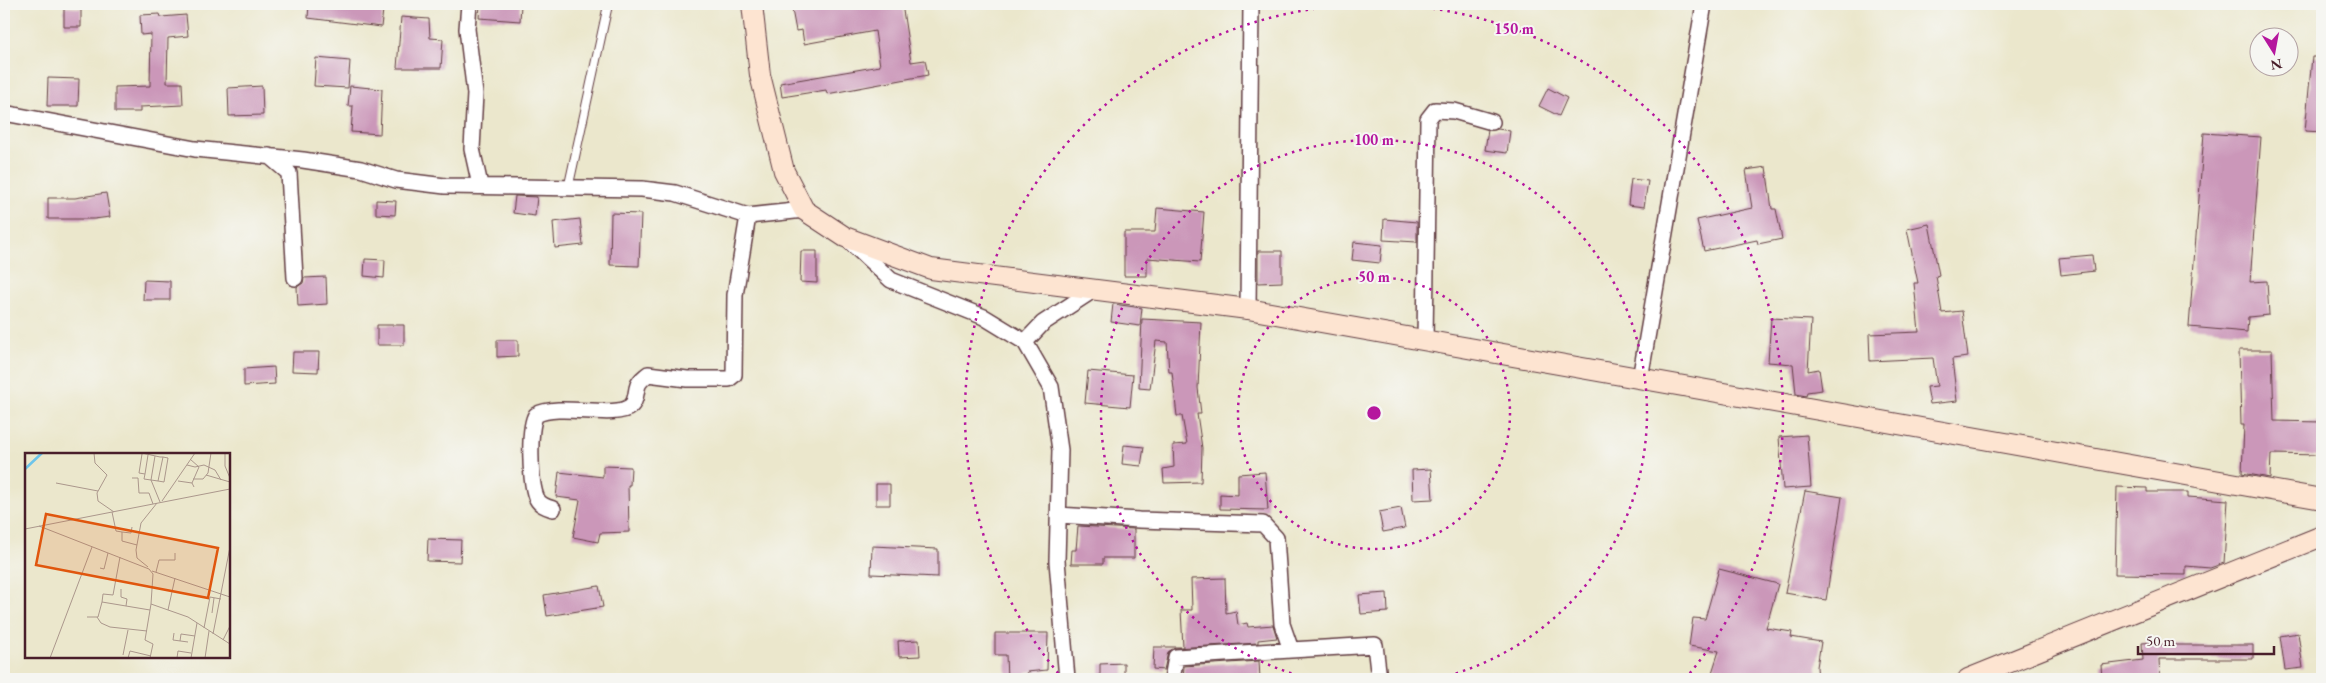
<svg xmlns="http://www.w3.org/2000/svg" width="2326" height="683" font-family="'EB Garamond',serif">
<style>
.building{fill:#cb97b9}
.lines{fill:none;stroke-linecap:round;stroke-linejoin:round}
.service-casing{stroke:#623d43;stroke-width:10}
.minor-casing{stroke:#623d43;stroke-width:18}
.secondary-casing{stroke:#623d43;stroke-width:22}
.service{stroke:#fff;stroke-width:8}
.minor{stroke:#fff;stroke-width:15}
.secondary{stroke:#fde4d1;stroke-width:20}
.ring{fill:none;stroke:#b5179e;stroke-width:2.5;stroke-dasharray:2.5 5}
.inset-river{fill:none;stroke:#6dc4ea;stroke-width:2.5}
.inset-road{fill:none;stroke:#ab978c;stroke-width:1}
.view{fill:#e0560e;fill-opacity:0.15;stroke:#e0560e;stroke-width:2.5}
.inset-edge{fill:none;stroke:#4a1f2b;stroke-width:2.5}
.centre{fill:#b5179e;stroke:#f6f6f2;stroke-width:2.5}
.ring-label{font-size:15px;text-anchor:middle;font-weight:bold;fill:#b5179e;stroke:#f6f6f2;stroke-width:4;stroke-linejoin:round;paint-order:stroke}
</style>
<rect width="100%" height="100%" fill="#f6f6f2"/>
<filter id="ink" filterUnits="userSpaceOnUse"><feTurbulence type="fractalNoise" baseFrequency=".02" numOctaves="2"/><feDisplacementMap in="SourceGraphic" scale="10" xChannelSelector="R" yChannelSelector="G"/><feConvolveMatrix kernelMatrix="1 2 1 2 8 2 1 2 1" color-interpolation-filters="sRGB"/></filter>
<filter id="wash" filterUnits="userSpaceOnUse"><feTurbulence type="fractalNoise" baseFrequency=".0096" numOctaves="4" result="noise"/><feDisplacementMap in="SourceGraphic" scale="20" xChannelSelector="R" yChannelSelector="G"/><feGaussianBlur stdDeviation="1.12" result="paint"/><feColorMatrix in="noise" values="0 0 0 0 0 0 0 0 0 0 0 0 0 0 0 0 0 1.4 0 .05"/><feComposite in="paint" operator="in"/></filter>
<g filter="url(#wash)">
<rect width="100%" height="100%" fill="#ebe7cc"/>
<g id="blocks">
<path class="building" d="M309 4 383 10 381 27 308 18Z
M480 4H521L520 21 479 18Z
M791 4H902L911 62 925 60 928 75 827 94 826 90 782 97 780 83 880 66 875 31 804 44 802 30 796 31Z
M64 7 81 8V27H64Z
M160 14 161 17 186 15 188 36 168 38 167 83H182L183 105 140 107V112H115V87L150 86 151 34 141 35 140 15Z
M401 17 429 19 430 38 443 39 441 68H397Z
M2312 57H2322V132L2305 131Z
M316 58 350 61 348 88 314 86Z
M48 78 79 79 78 106H47Z
M262 86 263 115 229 116 228 88Z
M350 86 382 89 380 134 351 132 353 106H348Z
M1548 88 1567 98 1559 116 1539 106Z
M1498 129 1510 131 1507 153 1485 150 1488 130Z
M2204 133 2261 137 2250 282 2267 281 2269 315 2248 317 2247 332 2189 327Z
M1766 167 1772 209H1776L1782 239 1758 244 1757 240 1704 251 1697 220 1752 208 1746 170Z
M1631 179 1648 181 1644 207 1628 205Z
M106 193 110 217 94 219H48V198H75Z
M515 196 537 197 535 216 513 213Z
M376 200 396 201 395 215 376 214Z
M1157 208 1204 212 1200 262 1147 258V276H1124V232H1155Z
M611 213 641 214 639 266 610 265Z
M580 219 583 245 555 248 553 222Z
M1384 219 1417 222V242L1383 240Z
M1929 224 1939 275 1936 276 1942 313 1962 311 1968 357 1952 359 1957 401 1930 404 1927 387 1937 386 1933 358 1870 361 1869 334 1919 332 1914 283H1918L1907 229Z
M1354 242 1382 245 1380 263 1352 260Z
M801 251H817V283L800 282Z
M1258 251H1282V282L1258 283Z
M2092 255 2094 271 2061 275 2059 258Z
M365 259 385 260 384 278 364 276Z
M326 277 327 304 298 306 297 287 303 283 304 278Z
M144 280 170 281V300H143Z
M1113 304 1142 308 1140 326 1111 322Z
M1771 318 1811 320 1808 371 1819 369 1822 390 1807 392 1806 396 1796 394 1793 364 1768 362Z
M1142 319 1201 322 1198 388 1201 414H1197L1202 448 1201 482 1164 483 1163 469 1174 467 1173 445 1187 444 1182 416H1177L1172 372H1169L1167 342 1156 341 1150 389 1139 388Z
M377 325H404V345H377Z
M497 340H518V356L497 357Z
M2239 350H2272L2274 421 2322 422V455L2271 454 2270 478 2242 473 2244 425H2241Z
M293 352H319L318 372 292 371Z
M274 367 275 384 244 386V369Z
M1088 371 1133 375 1130 407 1085 403Z
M1807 435 1811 487 1783 489 1779 437Z
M1124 445 1144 447 1141 466 1122 464Z
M603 466 631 467 630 485H628L629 532 600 533 598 542 573 537 580 500 556 497 559 472 603 477Z
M1431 469 1433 499 1413 500 1412 470Z
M1265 472 1268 510 1220 509V494L1238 495V474Z
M876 484H890V505H876Z
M2117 487 2147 488V492H2188V497L2228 500 2224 563 2210 568 2186 566V575L2115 574Z
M1805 491 1842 497 1826 600 1785 593Z
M1401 508 1405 528 1383 532 1379 512Z
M1078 526 1134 529V558H1103V564H1071L1072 550H1076Z
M428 539 461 540 460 562 427 561Z
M872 546 938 549V577L871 574Z
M1719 569 1778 584 1766 628 1792 632 1791 637 1821 642 1817 667 1818 679H1710L1719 651 1689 646 1693 618 1705 619Z
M1225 578 1226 613 1236 611 1238 625 1247 623 1248 627 1273 625 1277 638 1258 640V643L1175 648 1168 652 1164 670 1153 669 1154 647H1183L1181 610H1192L1191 579Z
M599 586 603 607 547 616 544 595Z
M1387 593 1388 612 1361 614 1359 595Z
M995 633H1048L1047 670 1027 672V679H1007L1006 655H995Z
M2298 633 2303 668 2285 670 2280 636Z
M919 640 920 656 899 657 898 641Z
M2158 642 2159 645H2253V659H2159L2160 679H2102L2101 665 2143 660 2142 643Z
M1259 661 1260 679H1183L1184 666Z
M1124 663V678H1100V664Z"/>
</g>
</g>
<g filter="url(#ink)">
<use href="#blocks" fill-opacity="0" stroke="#623d43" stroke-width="1"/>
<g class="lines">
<g class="service-casing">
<path id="service" d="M568 189 608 5"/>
</g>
<g class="minor-casing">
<path id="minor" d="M469 4 467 29 475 94 472 149 480 185
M4 113 195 149 303 160 361 169 396 180 445 186 642 189 675 193 748 216 804 210
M269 156 289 173 295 278
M849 241 891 280 984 317 1025 342 1051 387 1060 450 1057 561 1067 679
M1248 309 1251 4
M1425 341 1428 119 1435 110 1454 111 1492 122
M1025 342 1043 323 1092 291
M1640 379 1704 4
M553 509C547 507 540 505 537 499 530 485 528 427 536 415 559 402 615 420 631 406 637 400 635 393 638 385 640 380 645 377 648 374L687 379H729L734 375 735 295 748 216
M1058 515 1139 520 1263 524 1276 538 1282 624 1291 650 1375 645 1379 679
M1172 679 1176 657 1291 650"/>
</g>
<g class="secondary-casing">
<path id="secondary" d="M752 4 760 75 784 171 804 210 845 237 931 269 1248 309 2322 499
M1968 679 2322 536"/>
</g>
<use href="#service" class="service"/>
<use href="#minor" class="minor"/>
<use href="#secondary" class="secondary"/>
</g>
</g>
<g class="ring">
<circle cx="1374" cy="413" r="136"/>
<path d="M1313 679A273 273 0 1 1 1435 679"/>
<path d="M1063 679A409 409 0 1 1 1685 679"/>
</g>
<g transform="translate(25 453)">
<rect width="205" height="205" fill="#ebe7cc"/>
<path class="inset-river" d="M0 16 17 0"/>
<path class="inset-road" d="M69 0 70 10 82 22 72 40 73 48 89 59M117 0 135 4H138L133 28 126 27 130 3M200 0V13L205 25M117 1 114 20 120 21 123 2M165 6 174 14 167 30M162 12 170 14 179 12 190 17 196 27M120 21 119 26 126 27 135 49M181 22 205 29M107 25H113L114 40H124L128 51M168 26H178L183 20 186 0M133 28 139 29 143 5 138 4M153 28 167 30 169 34M31 30 73 38M137 48 170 0M87 59 91 78 97 79V88L112 92M14 73 124 116 128 121 126 151 163 164 205 191M0 76 205 36M97 79 106 80 107 74M95 104 88 142 78 141 77 149 125 157M123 114 112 105 111 97 116 70 132 50M75 115 79 116 83 100M127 118 205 144M131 119 134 107H150V100M96 136V144L102 146 101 153M143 157 150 125M187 160 189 145M62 164H73L77 149M72 164 76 170 85 174 122 178M179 175 185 144 196 146M149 180 148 187 163 189M188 181 205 94M198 187 205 173M155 188 156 181 170 183M98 202 103 177M25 205 67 94M103 205 105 198 126 203M125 205 128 191 120 187 126 151M152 205 153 198 166 200M166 205 172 170M180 205 184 178"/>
<path class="view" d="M21 61 193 95 183 145 11 112Z"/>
<rect width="205" height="205" class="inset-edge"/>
</g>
<circle cx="1374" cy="413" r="8" class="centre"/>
<g class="ring-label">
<text x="1514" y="34">150 m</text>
<text x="1374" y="145">100 m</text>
<text x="1374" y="282">50 m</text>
</g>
<rect width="2326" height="683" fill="none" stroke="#f6f6f2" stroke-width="20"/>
<g transform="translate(2274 52) rotate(169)"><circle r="24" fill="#f6f6f2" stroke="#b1a0a2"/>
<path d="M0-4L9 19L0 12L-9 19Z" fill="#b5179e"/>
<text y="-8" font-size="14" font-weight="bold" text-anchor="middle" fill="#4a1f2b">N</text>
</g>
<path d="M2138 646v8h136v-8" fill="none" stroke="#4a1f2b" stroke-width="2.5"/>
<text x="2146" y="646" font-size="15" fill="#4a1f2b" stroke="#f6f6f2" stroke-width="4" paint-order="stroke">50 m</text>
</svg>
